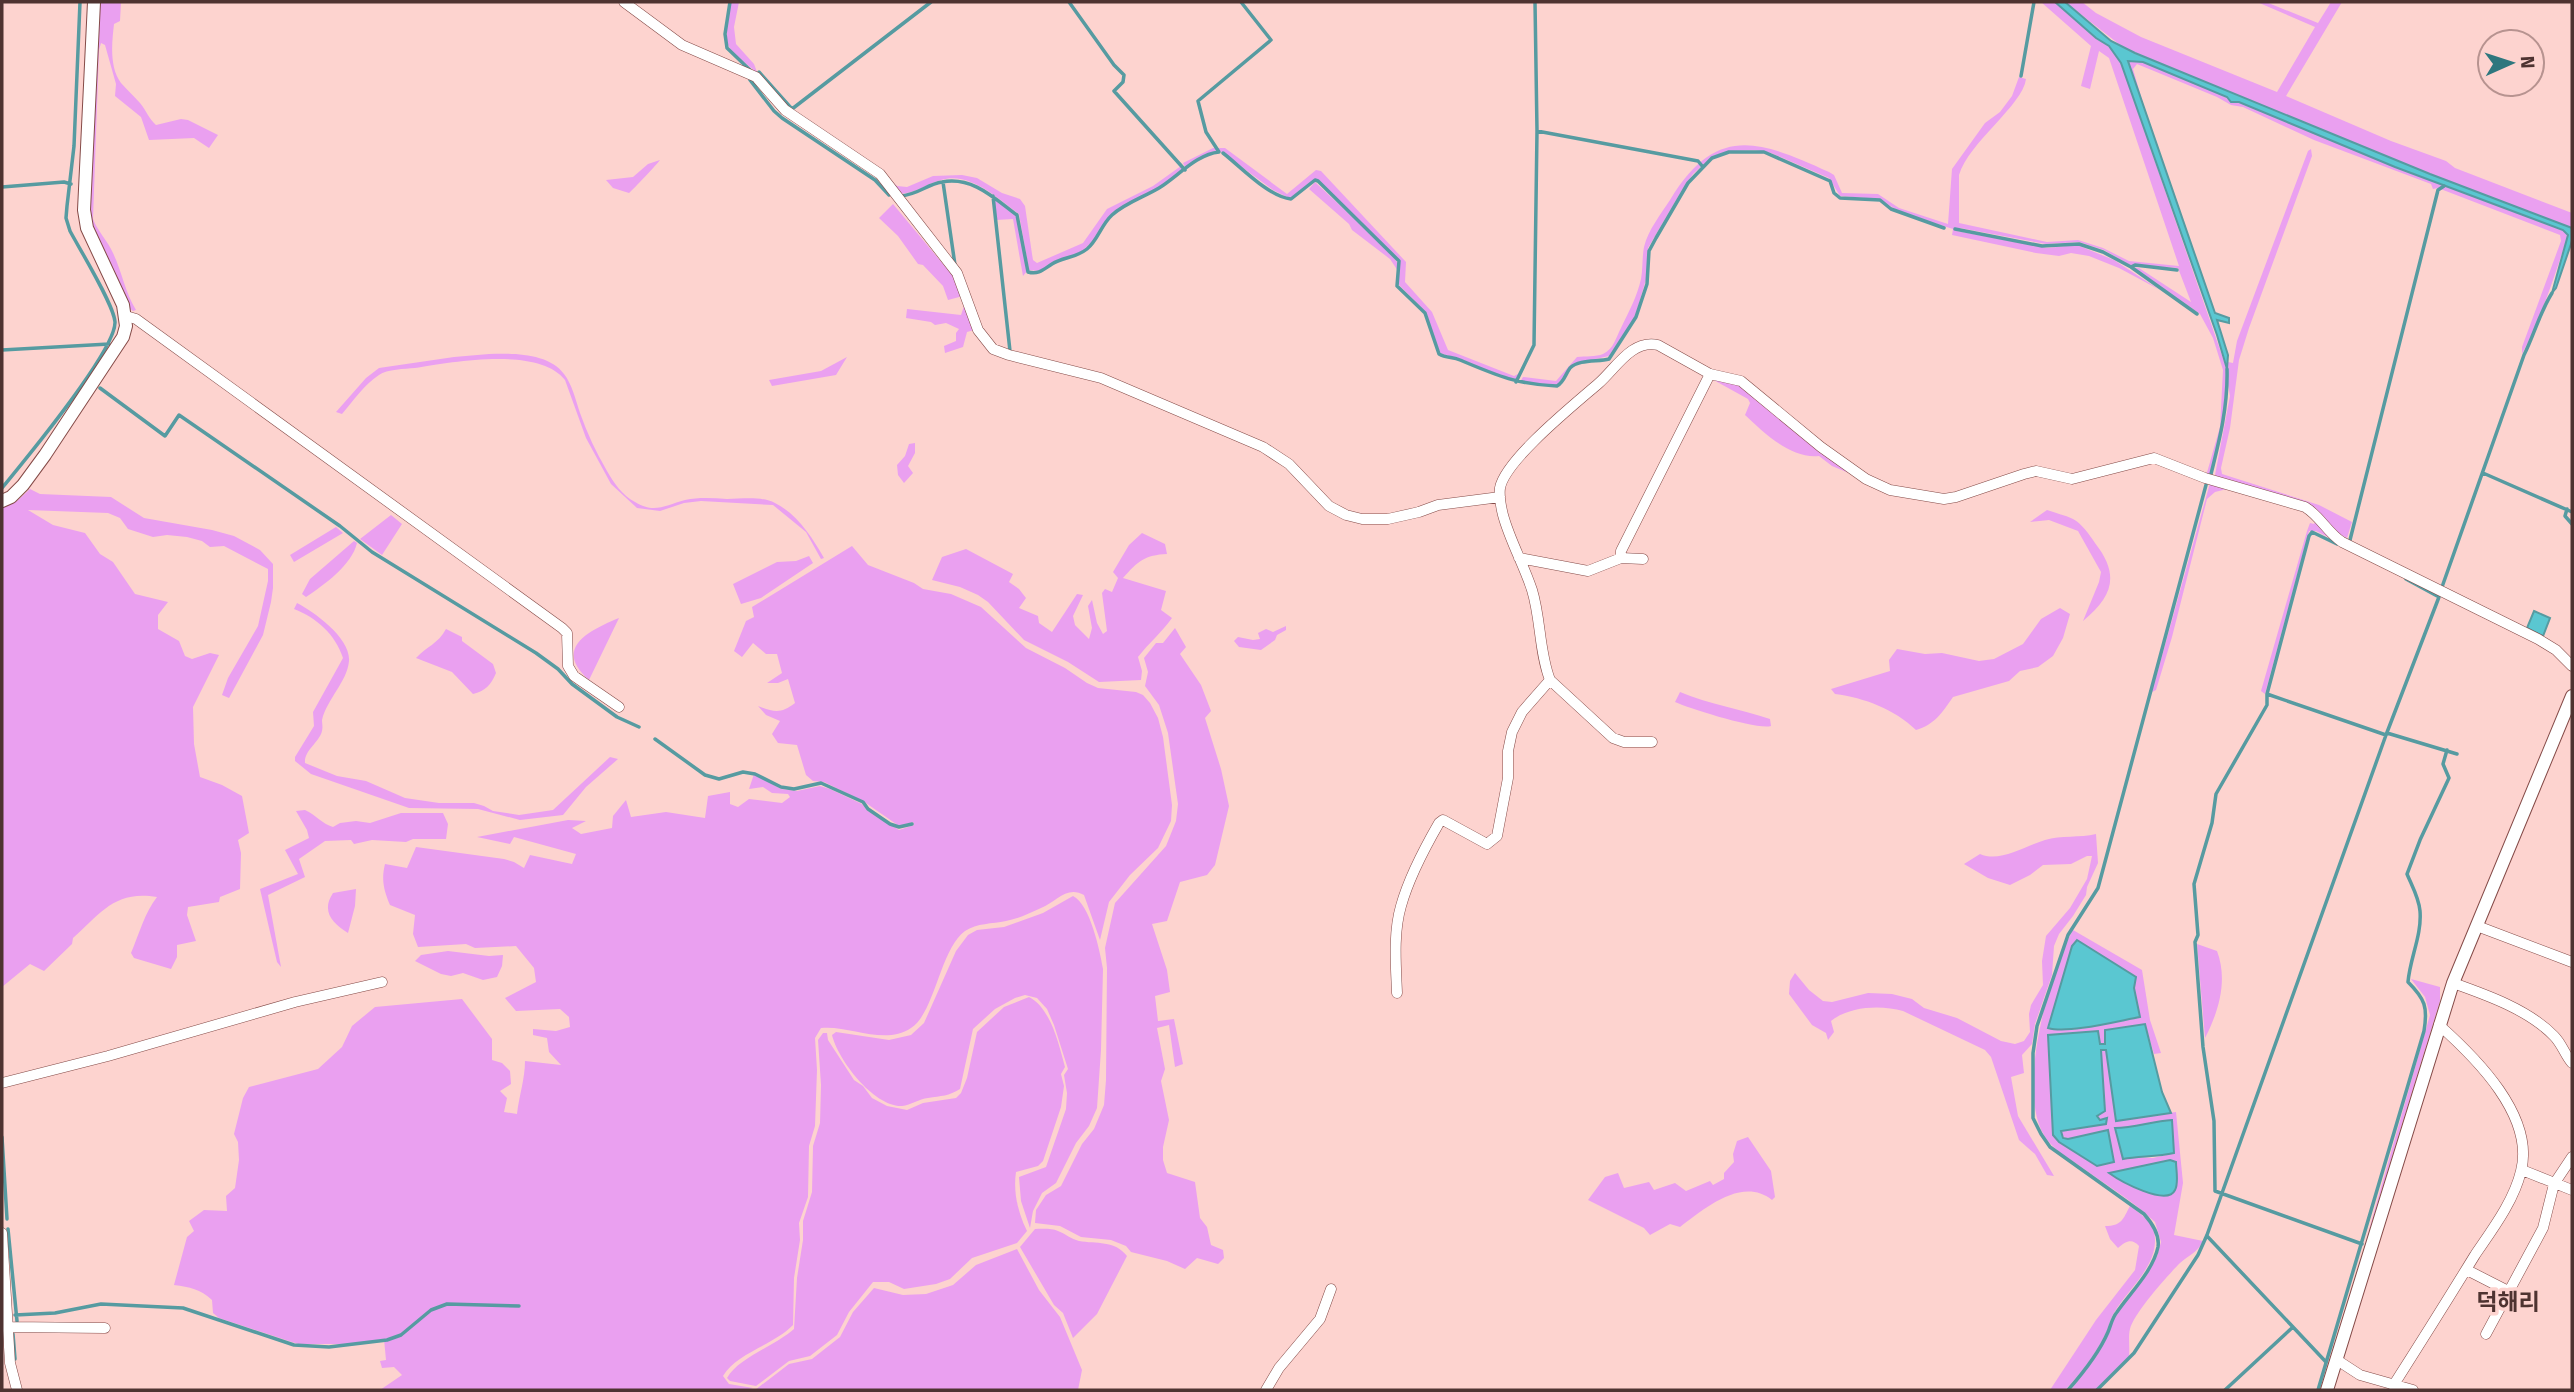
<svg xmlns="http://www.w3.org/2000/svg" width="2574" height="1392" font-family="'Fira Sans','Noto Sans KR',sans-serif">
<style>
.green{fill:#eaa0f0;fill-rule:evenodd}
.water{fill:#5ac7d1;stroke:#569ba1;stroke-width:2}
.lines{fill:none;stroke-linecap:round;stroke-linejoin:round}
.stream{stroke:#569ba1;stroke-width:3.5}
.minor-casing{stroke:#844a47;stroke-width:11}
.tertiary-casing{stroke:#844a47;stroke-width:14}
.minor{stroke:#fff;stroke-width:10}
.tertiary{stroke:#fff;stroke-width:12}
.labels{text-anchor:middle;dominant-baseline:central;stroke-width:7;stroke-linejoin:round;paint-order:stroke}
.quarter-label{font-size:23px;font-weight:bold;fill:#4e3331;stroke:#fdd3cf}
</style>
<rect width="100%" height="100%" fill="#fdd3cf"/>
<path class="green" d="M98 2H121L120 21 114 24C112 42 109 67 121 83 127 90 134 96 140 103 146 110 149 119 156 125L181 119 188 120 218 135 209 148 194 138 149 140 141 117 115 96 116 84 105 45 101 43 99 50 93 219C98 232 108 241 113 253 122 272 125 292 136 310L133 311 129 308 89 227Z
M731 2H739L734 27 736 44 754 64 757 72 788 108 868 161 897 186 907 187 933 176 962 175 977 178 1002 193 1020 199 1025 206 1032 254 1033 260 1037 263 1083 243 1107 209 1153 186 1181 166 1183 169 1159 187 1113 212 1094 240 1081 252 1039 271 1029 270 1019 214C998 199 970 171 941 180 926 184 916 193 900 194L881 173 786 109 756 75V72L732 52 727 43V19Z
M2041 2H2055L2095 38 2109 46 2121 63 2226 367 2228 362 2233 363 2237 341 2308 151 2311 149 2312 156 2249 328 2239 360 2230 428 2221 468 2222 474 2319 505 2352 522 2347 538C2333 532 2322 523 2316 508L2218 478 2215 475 2230 396 2227 378 2223 422 2210 473 2206 476 2220 427 2223 370 2213 338 2200 314 2133 267 2139 268 2191 302 2178 268 2130 265 2104 250 2079 242 2046 244 1960 228 1954 229 1957 231 2047 248 2077 245 2114 260 2160 290 2119 268 2089 256 2071 253 2059 256 2036 253 1952 235 1953 229 1902 213 1879 199 1840 196 1829 178 1771 153 1755 150 1732 151 1713 156 1693 174 1682 190 1648 248 1647 276 1635 317 1609 356 1573 364 1557 385 1520 382 1523 377 1556 381 1577 357C1585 356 1596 357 1603 354 1614 349 1616 337 1621 328 1629 311 1637 297 1641 279 1643 268 1642 257 1644 247 1648 230 1661 214 1670 200 1716 124 1759 140 1829 172L1834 175 1842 193 1878 194 1899 208 1948 224 1952 169 1985 123 2000 112 2012 96 2019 77 2026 79C2023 105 1969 142 1959 175V223L2047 242 2078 240 2103 248 2129 261 2179 266 2109 58 2099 51 2090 89 2081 86 2091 46Z
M2065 2H2082L2096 13 2141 37 2277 92 2315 27 2257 2H2266L2318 23 2331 2H2342L2286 96 2391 141 2446 161 2455 168 2572 213V228L2430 174 2124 48Z
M2134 60C2152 64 2221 89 2231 102H2239L2395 167 2563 230 2568 235C2555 275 2542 316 2522 354V347L2561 241 2560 235 2438 188 2433 189 2431 184 2314 140 2243 107 2231 105 2217 97 2137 64 2133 69 2151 131 2130 70 2128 61Z
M1213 148H1225L1287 194 1316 170 1321 171 1406 262 1405 282 1432 312 1448 350 1514 376 1520 373 1516 381 1440 353 1426 312 1397 283 1400 261 1317 179H1314L1301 193 1289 198 1273 190 1220 151H1215L1185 167 1183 163Z
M660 160C658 163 633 190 629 193L613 188 606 180 633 177 648 164Z
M1315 182 1389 251 1399 265 1398 271 1390 259 1352 230 1349 224 1309 189Z
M994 199 1016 216 1027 271 1023 276 1013 219 996 220Z
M893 204 953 276 963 296 948 300 943 286 923 265 918 264 898 236 879 218Z
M965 303 974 330 967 332 963 347 945 353 944 346 956 341V333L959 329 946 323 935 325 931 322 906 318 907 309 961 315Z
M489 354C512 353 549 353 564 374 572 384 576 401 580 413 587 433 596 452 607 471 614 483 622 495 635 502 654 514 666 505 685 500 699 497 713 498 727 499 741 499 762 496 775 503 797 514 812 537 824 558L821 559 806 532 773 505 701 501 684 503 660 511 637 508 611 484 586 438 565 380C539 346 452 362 415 368 405 369 387 369 379 375 365 384 353 401 342 414L336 412 366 378 379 368 454 357Z
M847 357 836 375 772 386 769 380 821 371Z
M1710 378 1740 384 1856 476 1832 466 1819 456C1791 459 1764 433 1745 415L1750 403 1748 399Z
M915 443V453L908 466 913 473 904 483 898 475 897 465 905 456 909 444Z
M2210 483 2231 488 2215 492 2207 499 2172 637 2156 690 2152 692Z
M30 489 40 494 111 497 144 518 212 530 234 536 260 550 273 564V588L271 602 263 635 229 698 222 695 228 678 258 626 268 581V569L224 546 210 547 202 541 187 537 167 535 153 537 128 529 120 518 108 513 28 510 53 525 85 533 100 554 113 562 135 594 168 602 158 615V629L179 641 185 656 192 659 210 653 219 655 193 707 194 744 200 777 222 785 242 796 249 833 238 840 241 853 240 889 220 897 219 902 188 907 187 915 196 941 177 945V957L171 969 134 958 131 953C139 934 145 912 157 897 115 890 101 913 73 938L72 944 44 971 30 964 2 987V508L17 501Z
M2047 510C2055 513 2065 515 2073 519 2082 524 2089 534 2095 543 2120 575 2113 596 2083 621L2099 582 2101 572 2078 531 2049 520 2030 522Z
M391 515 402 524 382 555 360 539Z
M2315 522 2334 540 2316 531H2309L2265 694 2261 691 2307 531 2310 523 2314 524Z
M336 527 343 533 294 562 290 555Z
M1142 533 1165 544 1167 554C1145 555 1138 561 1123 578L1166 591 1161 610 1172 618C1161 633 1149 643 1138 657L1142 671 1141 680 1099 682 1068 662 1024 640 988 602 978 595 960 587 932 580 942 557 966 549 1013 574 1009 582 1019 589 1026 598 1019 608 1038 616 1039 623 1052 632 1077 594 1083 595 1073 616 1075 625 1089 639 1092 628 1088 606 1092 600 1097 623 1103 634 1107 631 1102 593 1105 589 1112 592 1118 578 1113 572 1129 545Z
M354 541 357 543C352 565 324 585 306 597L302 594 310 579Z
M852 546 868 565 914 583 923 589 951 594 981 607 1026 648 1065 668 1087 683 1098 688 1136 692 1143 695 1150 703 1158 718 1163 737 1172 805 1171 821 1158 848 1130 875 1109 902 1100 940 1084 895C1067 885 1056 902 1041 908 1030 913 1018 919 1006 921 992 924 977 923 965 931 940 949 935 1013 911 1028 884 1046 850 1025 821 1028L815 1038 817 1070 815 1126 809 1146 808 1197 799 1223 800 1240 794 1278 793 1325C774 1345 736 1353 723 1376L729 1384 753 1388 744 1390H380L402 1375 394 1367 382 1368 380 1361 386 1360 384 1339 349 1344H298L219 1318 213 1313 212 1300C200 1289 190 1287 174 1285L187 1237 194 1231 189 1221 204 1210 227 1211 226 1196 235 1188 239 1160 238 1142 234 1134 243 1098 249 1087 318 1069 342 1047 352 1026 375 1007 462 999 492 1039V1060L502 1063 510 1071 511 1084 500 1091 507 1098 504 1112 517 1114C519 1096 525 1079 525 1061L561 1065 549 1052 547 1038 533 1035V1029L556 1031 570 1027 569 1017 560 1009 516 1011 505 998 536 982 534 968 516 946 475 948 466 944 418 947 413 934 415 915 390 905C384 891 381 880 385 864L407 868 416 847 504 859 514 862 524 868 530 855 572 864 576 854 514 837 510 844 477 837 568 820 586 821 572 828 581 834 612 828 613 816 626 800 631 817 666 812 705 818 708 796 730 792V804L738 807 749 799 782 803 790 797 788 794 772 793 763 787 749 789 754 774 781 789 797 791 820 786 830 789 862 804 868 811 899 830 914 825 913 822 899 826 863 801 824 782 813 781 806 775 797 745 778 743 772 734 780 721 766 715 758 706C774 712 781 714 795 703L788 679 778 683H767L782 673 777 654H766L753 643 742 657 734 651 746 621 754 617 752 607Z
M809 556 813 563 761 598 741 604 733 584 777 562 796 561Z
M297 603C314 612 351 638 349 661 347 682 327 699 322 720 322 723 323 727 322 731 319 743 304 750 305 763L337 776 366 781 405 798 439 803H474L484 806 493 811 519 815 553 810 610 757 618 759 586 787 563 815 520 820 478 809 409 808 311 774 295 761V757L314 726 313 712 343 658C335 634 317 618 294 609Z
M2060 608 2070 614 2063 638 2053 656 2038 667 2020 671 2009 681 1953 697C1942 713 1934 725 1916 730 1894 709 1865 698 1835 694L1831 689 1890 671 1889 660 1897 649 1925 654 1942 653 1979 661 1994 659 2023 644 2041 619Z
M619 618 589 680C552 648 590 630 619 618Z
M1286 626V630L1277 635 1275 640 1261 650 1239 647 1234 641 1238 637 1253 640 1260 639 1258 633 1266 629 1273 632Z
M1175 628 1186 647 1180 654 1201 685 1211 711 1205 718 1221 769 1229 806 1215 865 1207 875 1180 882 1167 921 1152 924 1167 970 1170 992 1155 996 1158 1021 1174 1019 1183 1064 1175 1067 1169 1025 1157 1028 1165 1069 1161 1081 1169 1120 1163 1147V1160L1167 1173 1195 1182 1200 1218 1207 1227 1211 1245 1223 1250 1224 1258 1218 1264 1197 1258 1185 1269 1167 1261 1131 1252 1126 1246 1111 1240 1081 1237 1060 1226 1035 1223 1036 1210 1046 1195 1061 1186 1082 1144 1094 1129 1104 1105 1106 1080 1107 968 1105 948 1115 903 1166 846 1176 821 1178 804 1168 733 1159 705 1145 686 1148 672 1144 658 1156 643H1163Z
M446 629 462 637V641L493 664 496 673C491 685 485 691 473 694L452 672 416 658C427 646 438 644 446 629Z
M1680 692C1709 704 1740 709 1770 719L1771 726C1757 730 1691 709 1675 702Z
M305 810C316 815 322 824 333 827L340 823 356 821 370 823 401 813H443L448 824 446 839H413L406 842 372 840 354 844 351 840 325 841 299 859 305 877 268 895 281 967 277 962 260 889 298 874 285 850 309 838 307 830 296 811Z
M2096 834 2098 863 2087 887 2086 895 2073 916 2059 934 2054 946 2052 975 2035 1024 2032 1044 2022 1055 2024 1073 2011 1077 2018 1116 2054 1176 2047 1175 2035 1154 2019 1140 1991 1057 1985 1050 1903 1011C1881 1005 1850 1006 1831 1021L1834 1032 1828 1040 1826 1033 1812 1025 1789 994 1790 981 1795 973 1809 990 1823 1001 1832 1002 1868 993 1892 994 1912 999 1924 1008 1957 1018 2001 1041 2015 1044 2024 1041 2030 1032 2029 1014 2031 1005 2043 985 2042 961 2046 936 2070 908 2087 879 2092 856H2087L2071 864 2043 865 2030 875 2010 885 1988 878 1964 864 1980 854C2000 863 2025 846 2045 840 2061 835 2080 838 2096 834Z
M356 889 355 906 348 933C332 923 321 911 333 893Z
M1073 896C1090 904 1100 951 1103 969L1101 1050 1097 1108 1089 1126 1076 1143 1056 1183 1042 1193 1033 1211 1030 1228 1021 1201 1019 1177 1046 1167 1066 1109 1067 1093 1064 1075 1068 1069 1054 1025 1047 1009 1037 998 1025 995 1015 998 995 1009 973 1029 960 1089C949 1096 941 1096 928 1098 919 1099 911 1105 902 1106 874 1107 838 1060 832 1035L836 1032 889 1040 911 1035 924 1023 956 951 968 935 977 930 1004 927 1043 913Z
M2073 930 2142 970 2150 1020 2161 1053 2154 1054 2145 1024 2105 1030 2106 1044 2100 1045 2098 1031 2048 1035 2053 1135 2059 1142 2108 1130 2068 1139 2061 1135V1131L2067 1130 2106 1123 2097 1116 2105 1111 2100 1050 2106 1049 2116 1120 2176 1112 2183 1183 2174 1235 2203 1241C2198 1252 2189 1255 2180 1263 2168 1275 2134 1313 2130 1329 2128 1337 2130 1347 2129 1356L2095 1390H2071L2096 1356 2116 1315 2141 1282 2157 1256 2161 1242 2155 1222C2132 1200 2103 1183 2077 1164 2067 1157 2056 1151 2048 1141 2013 1099 2049 973 2073 930ZM2072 946 2104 958 2136 976 2133 988 2140 1017C2113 1022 2074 1034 2048 1028ZM2172 1120 2174 1153 2153 1158 2135 1157 2115 1128H2133ZM2170 1160 2152 1194 2110 1173Z
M2197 944 2217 951C2228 980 2219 1011 2205 1038Z
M448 951 489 956 503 955 502 966 497 977 483 980 463 973 451 976 441 974 415 961 421 955Z
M2411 979 2440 987V1001L2365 1244 2430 1015 2425 997Z
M1029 997C1051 1008 1059 1045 1065 1067L1061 1074 1064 1086 1061 1107 1043 1161 1038 1166 1016 1172C1013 1192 1018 1213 1027 1231L1017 1243 972 1258 950 1279 936 1284 904 1289 889 1282H873L849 1312 837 1335 810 1356 789 1361 756 1386 730 1381 727 1378C739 1357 775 1346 794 1329L797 1278 803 1240V1221L812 1192 813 1146 820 1123 821 1085 818 1040 823 1033H827L828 1040 854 1080 863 1086 872 1098 887 1106 907 1110 923 1103 956 1098 961 1093 967 1078 977 1032 1004 1007Z
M1748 1137 1771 1171 1775 1197 1772 1200C1742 1176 1704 1209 1680 1227L1670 1224 1650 1235 1644 1228 1588 1200 1605 1177 1618 1173 1624 1188 1649 1182 1654 1190 1675 1183 1686 1191 1710 1181 1713 1185 1724 1179V1173L1734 1162 1733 1154 1737 1141Z
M2130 1206C2142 1215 2155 1223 2155 1239 2156 1268 2127 1290 2114 1313 2110 1319 2109 1327 2106 1333 2096 1354 2081 1374 2065 1390H2050L2096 1320 2135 1270 2139 1246C2132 1238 2126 1241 2118 1248L2110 1239 2105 1226C2122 1226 2123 1219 2130 1206Z
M1035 1229C1042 1229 1051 1228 1058 1231 1066 1234 1071 1239 1079 1241 1096 1244 1115 1240 1127 1256L1097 1314 1073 1338 1063 1313 1054 1305 1020 1247Z
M1017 1249 1039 1290 1060 1317 1082 1370 1078 1390H755L789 1364 812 1359 840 1337 853 1312 874 1288 903 1295 926 1294 953 1285 976 1265Z"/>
<path class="water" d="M2055 2H2065L2111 41 2135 53 2430 174 2572 228V241L2556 288 2552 293 2568 235 2563 230 2395 167 2239 102H2231L2227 97 2143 62 2128 61 2215 313 2229 318V323L2217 320 2228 355 2227 369 2217 335 2121 63 2109 46 2096 38Z
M2534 611 2550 618 2543 636 2527 628Z
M2077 940 2136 977 2134 988 2140 1017C2118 1021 2068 1034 2048 1028L2072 946Z
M2145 1024 2162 1092 2171 1113 2116 1121 2106 1050H2101L2105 1111 2097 1116 2100 1120 2107 1118 2106 1124 2061 1131 2063 1138 2068 1139 2108 1130 2114 1162 2097 1166 2059 1142 2053 1135 2048 1035 2098 1031 2100 1044H2105V1030Z
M2172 1120 2174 1153C2157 1157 2140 1156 2123 1159L2115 1128C2135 1128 2152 1121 2172 1120Z
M2170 1160 2176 1162C2176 1170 2179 1183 2175 1190 2167 1207 2120 1181 2109 1173Z"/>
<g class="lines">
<path class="stream" d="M730 2 725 34 727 48 750 70
M1069 2 1114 65 1124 75 1123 82 1114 91 1185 170
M759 72 792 109 931 2
M2021 76 2034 2
M750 80 774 111 782 118 875 180 889 195
M1537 131 1698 161 1703 167
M1223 153C1241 167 1269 197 1291 199L1315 180 1318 181 1399 261 1397 286 1425 313 1439 354C1446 358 1453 357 1460 360 1498 376 1516 384 1557 386 1564 382 1565 375 1570 368 1579 359 1598 362 1609 359L1636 317 1647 284 1649 251 1656 238 1688 183 1712 158 1729 152H1764L1830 181 1834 193 1840 198 1880 200 1891 209 1944 228
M943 182 955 265
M2 187 64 182 71 184
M900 196C918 195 927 184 942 182 973 176 995 199 1017 215L1028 272C1039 275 1044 269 1052 264 1063 257 1076 258 1087 249 1098 240 1101 225 1112 215 1125 203 1144 197 1159 188 1177 177 1197 154 1219 152L1206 132 1198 101 1271 40 1241 2
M993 196 1010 351
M1955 229 2042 246 2079 244 2103 252 2131 267 2197 314
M2131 267 2135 265 2177 270
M2 350 109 344
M1516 382 1534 345 1537 131 1535 2
M100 388 165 436 179 415 340 526 372 552 536 653 558 669 572 684 617 717 639 727
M2483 473 2572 512
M2211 474C2220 438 2228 406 2227 369
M2 488C24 461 116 351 115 322 114 305 79 248 70 231L66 218 67 206 74 146 80 2
M2567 509 2565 516 2572 524
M2350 540 2438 190 2444 186
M2337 544 2312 532 2309 536 2267 694V705L2216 794 2212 823 2194 884 2198 935 2195 942 2203 1047 2214 1121 2215 1191 2362 1244
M2442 587 2524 355C2534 335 2540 312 2552 293
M2267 694 2386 735
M2387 733 2457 754
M655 739 705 775 719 779 743 772 755 774 781 787 794 789 821 783 863 802 868 809 890 824 899 827 912 824
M2 1137 7 1219
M8 1229 17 1321
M2207 1236 2326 1362
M15 1315 55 1313 101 1304 183 1308 294 1345 329 1347 387 1340 401 1335 431 1310 447 1304 519 1306
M13 1334 15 1359
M2068 1390C2083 1373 2099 1353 2108 1332 2111 1325 2112 1318 2117 1312 2130 1293 2153 1271 2158 1247 2160 1234 2152 1223 2144 1214L2050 1147 2041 1134 2033 1118V1053L2037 1026 2068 935 2098 888 2206 485
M2097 1390 2134 1353 2198 1255 2207 1235 2386 735 2439 597 2406 579
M2225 1390 2293 1327
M2318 1390 2424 1031C2428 1007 2425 999 2408 982 2410 958 2422 935 2420 911 2419 898 2412 886 2407 874L2420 840 2449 778 2443 764 2447 750"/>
<g class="minor-casing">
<path id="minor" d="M624 2 682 45 756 77 785 110 880 174 957 273 978 330 993 349 1009 355 1101 378 1263 447 1289 464 1329 506 1346 515 1362 519H1388L1419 512 1438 505 1500 497
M126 316 136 319 562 628 567 633 568 666 574 676 619 707
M1519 558 1588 571 1621 558 1643 559
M1621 558V551L1710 374
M1652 742H1624L1613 738 1550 680C1539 652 1541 619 1532 590 1524 565 1510 541 1503 515 1501 507 1499 496 1500 488 1505 460 1575 404 1599 383 1616 368 1632 339 1658 345L1710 374 1741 381 1821 447 1866 479 1890 490 1944 499 1956 497 2024 474 2036 471 2072 479 2154 458 2205 478 2305 507C2320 516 2327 532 2342 542L2538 639 2556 650 2572 666
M2477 926 2572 962
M2453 983C2487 995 2529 1010 2554 1036 2562 1044 2565 1055 2572 1063
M1397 993C1396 966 1393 933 1401 906 1409 877 1424 849 1439 823L1443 820 1487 844 1497 836 1508 778V751L1512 732 1522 712 1550 680
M2 1083 108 1056 295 1002 382 982
M2522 1170 2572 1190
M2 1233 10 1363 17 1390
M2467 1270 2508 1291
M9 1327 105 1328
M2486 1334 2543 1228 2554 1184 2572 1157
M2337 1360 2360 1375 2413 1390
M2393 1386C2421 1342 2448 1299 2475 1255 2492 1230 2514 1201 2521 1171 2535 1116 2476 1058 2439 1025
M1266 1390 1279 1368 1320 1319 1331 1289"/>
</g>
<g class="tertiary-casing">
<path id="tertiary" d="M2 501 11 497 23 485 45 455 123 337 126 326 123 305 87 228 84 210 94 2
M2327 1390 2453 983 2572 696"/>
</g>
<use href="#minor" class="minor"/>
<use href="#tertiary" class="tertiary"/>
</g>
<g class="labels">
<g class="quarter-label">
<text x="2508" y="1302">덕해리</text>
</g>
</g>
<rect width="2574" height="1392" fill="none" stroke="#4e3331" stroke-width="7"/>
<g transform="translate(2511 63) rotate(87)"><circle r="33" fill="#fdd3cf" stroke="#b79390" stroke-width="2"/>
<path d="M0-5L12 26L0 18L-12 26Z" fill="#2e777e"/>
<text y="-10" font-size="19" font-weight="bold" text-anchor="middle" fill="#4e3331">N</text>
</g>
</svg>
